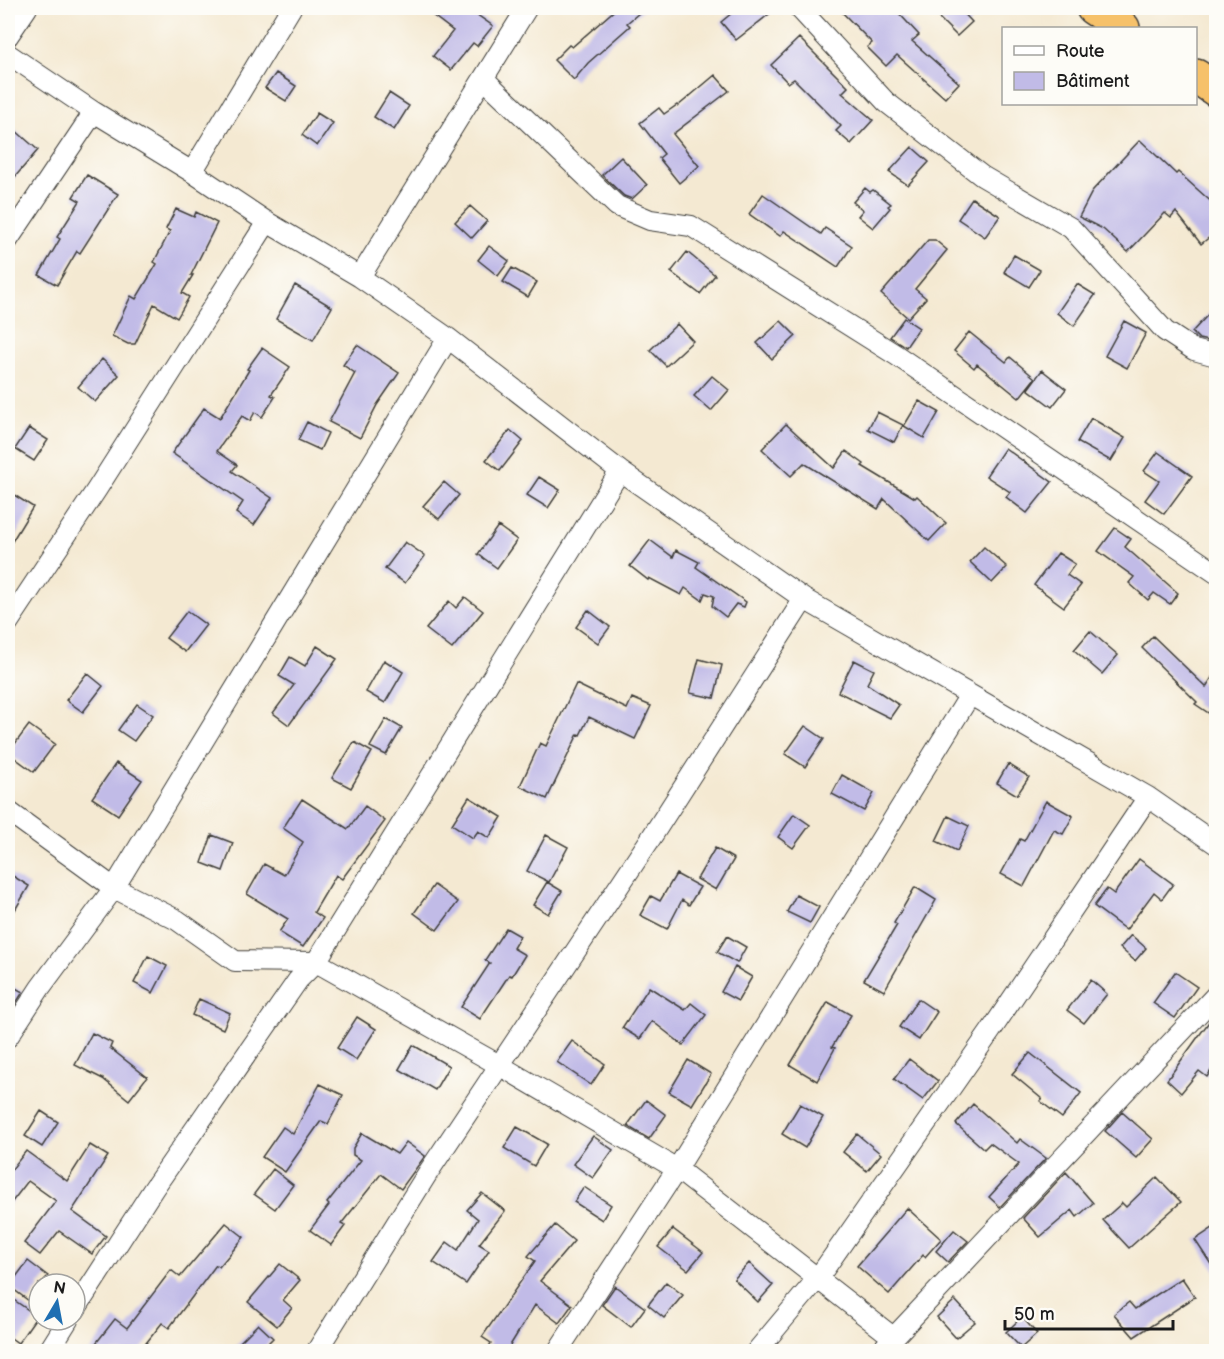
<svg xmlns="http://www.w3.org/2000/svg" width="1224" height="1359" font-family="'Balsamiq Sans',sans-serif">
<style>
.building{fill:#c1bbe7}
.lines{fill:none;stroke-linecap:round;stroke-linejoin:round}
.street-casing{stroke:#3c3b37;stroke-width:22}
.highway-casing{stroke:#3c3b37;stroke-width:36}
.street{stroke:#fff;stroke-width:20}
.highway{stroke:#f6c16b;stroke-width:33}
</style>
<rect width="100%" height="100%" fill="#fdfcf7"/>
<filter id="ink" filterUnits="userSpaceOnUse"><feTurbulence type="fractalNoise" baseFrequency=".0167" numOctaves="2"/><feDisplacementMap in="SourceGraphic" scale="12" xChannelSelector="R" yChannelSelector="G"/><feConvolveMatrix kernelMatrix="1 2 1 2 8 2 1 2 1" color-interpolation-filters="sRGB"/></filter>
<filter id="wash" filterUnits="userSpaceOnUse"><feTurbulence type="fractalNoise" baseFrequency=".008" numOctaves="4" result="noise"/><feDisplacementMap in="SourceGraphic" scale="24" xChannelSelector="R" yChannelSelector="G"/><feGaussianBlur stdDeviation="1.35" result="paint"/><feColorMatrix in="noise" values="0 0 0 0 0 0 0 0 0 0 0 0 0 0 0 0 0 1.4 0 .05"/><feComposite in="paint" operator="in"/></filter>
<g filter="url(#wash)">
<rect width="100%" height="100%" fill="#f4e9d2"/>
<g id="blocks">
<path class="building" d="M423 8H467L493 26 477 46 473 43 451 70 433 56 453 31Z
M617 8H645L627 23 630 26 588 63 574 80 554 60 569 45 572 47Z
M738 8H777L736 40 721 22Z
M838 8H894L919 35 912 41 959 83 945 98 897 55 886 66 867 47 872 43Z
M929 8H959L972 22 957 36Z
M799 38 848 87 842 93 873 120 851 144 836 131 841 126 794 79 788 83 771 65Z
M276 73 296 86 286 101 265 88Z
M715 75 729 91 673 134 699 166 679 183 659 158 664 154 640 123 659 108 664 114 677 105 678 106Z
M389 93 409 106 394 130 374 117Z
M317 113 333 123 317 146 302 135Z
M8 124 38 150 8 185Z
M1140 140 1176 174 1178 172 1216 206V232L1201 244 1176 212 1171 218 1165 213 1128 252 1103 229 1079 217 1093 190Z
M912 147 929 162 908 185 889 172Z
M621 157 647 185 632 199 624 196 602 175Z
M87 175 118 194 80 253 77 251 57 285 39 275 60 239 57 237 80 201 73 197Z
M865 188 870 192 873 190 891 204 888 206 890 208 873 228 858 216 863 210 853 202Z
M763 194 821 234 825 228 852 246 838 267 784 231 780 236 749 214Z
M972 198 1000 216 985 237 958 219Z
M470 206 487 221 472 238 455 222Z
M176 209 194 217 196 212 217 223 191 275H193L182 293 189 297 177 318 154 304 135 344H128L112 336 131 296 136 299 157 264 154 262 170 231 166 229Z
M928 240H935L947 250 915 289 926 298 908 318 881 294Z
M489 246 509 261 498 276 478 260Z
M687 252 715 275 700 294 671 272Z
M1014 255 1040 270 1029 287 1004 272Z
M512 268 537 282 528 297 503 282Z
M1077 284 1095 295 1074 326 1057 313Z
M295 285 332 307 313 340 276 319Z
M1216 306V332L1208 341 1199 339 1192 332Z
M904 318 919 328 906 347 890 337Z
M781 321 796 336 772 359 757 343Z
M1124 321 1146 333 1127 368 1105 356Z
M677 324 693 341 666 366 650 350Z
M969 332 1006 362 1010 357 1035 378 1019 398 977 364 974 368 954 351Z
M357 345 399 373 377 405 360 438 329 422 355 373 343 365Z
M262 348 290 367 271 395 275 397 262 417 255 412 250 421 242 416 217 451 237 465 232 471 272 498 254 525 236 513 243 502 172 453 204 408 220 418 249 370 247 369Z
M102 359 119 375 95 402 78 387Z
M1042 370 1066 389 1052 407 1028 389Z
M712 376 729 390 711 411 694 396Z
M919 401 939 412 924 438 904 426Z
M877 412 903 425 894 442 868 429Z
M1091 418 1125 438 1111 461 1077 442Z
M307 422 328 433 320 450 298 440Z
M786 424 834 468 846 451 864 464 862 466 915 498 917 496 946 523 929 541 884 499 878 509 804 463 791 476 762 449Z
M29 428 48 440 34 461 15 449Z
M510 430 523 441 500 471 486 460Z
M1005 448 1052 482 1027 513 1006 497 1010 492 986 476Z
M1158 452 1192 476 1164 514 1145 500 1159 481 1144 471Z
M539 477 560 490 548 508 527 495Z
M444 482 459 495 439 519 423 506Z
M8 491 33 507 8 548Z
M498 526 517 540 497 568 478 554Z
M1115 528 1131 539 1125 547 1178 593 1170 604 1154 593 1148 600 1129 583 1134 577 1098 551Z
M650 540 673 557 676 550 699 562 696 567 746 602 744 607 736 604 726 617 712 606 714 596 705 593 702 600 685 588 681 595 649 578 648 580 630 566Z
M405 542 425 556 405 583 385 569Z
M984 547 1007 567 992 583 970 562Z
M1058 553 1075 564 1067 575 1081 585 1064 607 1034 585Z
M465 597 483 611 452 649 426 629 449 601 456 608Z
M588 610 610 627 598 643 576 627Z
M187 611 206 625 185 652 166 638Z
M1090 631 1118 655 1102 674 1074 650Z
M1153 636 1206 687 1216 671V718L1195 704 1197 702 1142 648Z
M317 646 337 659 289 725 273 713 294 685 279 676 290 657 305 666Z
M699 659 722 665 714 698 690 693Z
M384 660 403 672 385 703 366 692Z
M854 660 874 670 867 684 899 705 890 718 838 692Z
M87 673 103 686 83 712 66 700Z
M576 684 627 709 632 698 651 706 635 739 589 717 580 735 578 734 547 799 520 786 540 743 546 746Z
M137 704 153 715 134 741 118 730Z
M386 719 402 728 386 755 370 747Z
M29 725 55 744 34 772 8 753Z
M805 726 824 739 805 767 785 754Z
M354 742 372 752 351 788 332 778Z
M116 763 142 780 118 815 92 798Z
M1008 764 1029 777 1017 795 997 783Z
M842 775 874 793 864 811 832 794Z
M469 797 502 817 489 838 478 831 473 838 452 824Z
M302 799 348 829 365 806 385 821 342 879 336 875 314 912 323 918 303 947 279 932 288 919 247 894 264 864 284 875 303 842 283 828Z
M1046 801 1073 816 1063 834 1054 830 1024 886 1001 874 1020 839 1024 841Z
M794 814 810 825 793 848 778 837Z
M948 816 969 826 957 851 936 841Z
M212 835 233 843 223 871 202 863Z
M546 835 568 847 549 882 527 871Z
M715 848 734 859 716 890 697 879Z
M1139 859 1173 884 1162 899 1154 892 1126 930 1094 906 1107 889 1114 894Z
M8 873 29 886 8 922Z
M676 874 700 887 689 905 682 900 667 929 640 915 651 896 660 901Z
M547 882 562 891 548 914 533 905Z
M434 885 458 902 437 930 414 913Z
M915 887 936 900 884 991 864 980 897 925 894 923Z
M796 895 819 907 810 923 787 912Z
M506 928 520 936 513 948 525 955 512 976 509 975 480 1019 461 1007 490 963 485 960Z
M1131 935 1146 948 1135 961 1120 948Z
M727 936 746 947 737 963 717 952Z
M148 956 167 966 153 993 134 983Z
M735 967 752 977 738 1001 721 992Z
M1175 972 1197 987 1175 1018 1153 1003Z
M1091 980 1107 994 1084 1023 1067 1010Z
M8 984 23 992 8 1016Z
M649 987 685 1010 691 1003 706 1015 683 1045 652 1021 640 1039 622 1028Z
M199 999 230 1013 223 1029 192 1015Z
M918 999 937 1012 919 1040 899 1027Z
M828 1002 851 1015 832 1047 835 1048 817 1081 790 1065Z
M1216 1012V1063L1207 1077 1199 1071 1181 1093 1167 1080Z
M357 1017 376 1029 356 1060 337 1048Z
M92 1033 112 1043 110 1048 147 1077 129 1100 103 1079 75 1065Z
M572 1041 605 1064 591 1085 557 1062Z
M413 1045 449 1066 435 1090 399 1069Z
M1030 1053 1081 1093 1062 1118 1040 1101 1042 1099 1012 1074Z
M909 1059 938 1081 923 1100 894 1079Z
M688 1060 711 1074 692 1105 669 1092Z
M320 1084 343 1095 328 1124 321 1121 285 1172 262 1157 283 1127 293 1134Z
M646 1100 666 1115 649 1139 627 1126Z
M800 1104 823 1117 805 1148 782 1134Z
M973 1104 1017 1143 1020 1139 1046 1158 1000 1207 989 1197 1019 1164 990 1143 984 1149 956 1124Z
M41 1111 58 1122 42 1147 25 1136Z
M1122 1112 1153 1139 1136 1158 1105 1131Z
M517 1127 547 1144 534 1166 504 1148Z
M362 1133 397 1154 406 1142 425 1156 401 1189 381 1174 341 1224 345 1226 331 1245 310 1230 329 1205 327 1203 361 1160 353 1155V1148Z
M857 1134 881 1154 867 1171 843 1152Z
M593 1136 613 1150 593 1178 573 1164Z
M90 1145 108 1156 72 1211 106 1236 92 1254 59 1231 40 1255 24 1243 56 1201 28 1181 8 1207V1174L26 1151 67 1181Z
M273 1169 293 1185 275 1209 254 1194Z
M1066 1172 1093 1203 1077 1217 1072 1210 1040 1237 1023 1218Z
M1157 1177 1181 1202 1129 1248 1103 1220 1122 1203 1126 1207Z
M584 1187 611 1205 602 1220 574 1202Z
M482 1193 505 1211 479 1244 489 1250 466 1284 433 1262 447 1242 458 1250 478 1219 467 1210Z
M907 1208 941 1239 925 1257 923 1255 889 1294 857 1266Z
M226 1223 244 1237 219 1267 216 1265 169 1328 162 1323 139 1352H89L115 1319 127 1328 171 1270 180 1277Z
M555 1225 574 1241 540 1281 572 1305 559 1323 535 1305 506 1352H486L491 1343 482 1337 535 1261 528 1256Z
M1216 1226V1272L1195 1240Z
M673 1229 703 1252 688 1270 658 1247Z
M954 1230 968 1241 948 1262 936 1251Z
M28 1261 48 1276 41 1284H39V1287L29 1301 9 1286Z
M749 1263 773 1285 758 1302 734 1279Z
M280 1264 300 1280 283 1300 292 1308 277 1326 248 1302Z
M1182 1278 1195 1297 1134 1337 1114 1314 1129 1302 1135 1309Z
M666 1282 683 1295 664 1318 648 1305Z
M615 1286 645 1308 631 1327 602 1305Z
M8 1296 37 1316 18 1343 8 1336Z
M955 1300 975 1322 956 1338 937 1317Z
M1022 1317 1037 1334 1021 1348 1006 1332Z
M258 1324 273 1338 259 1352H230Z"/>
</g>
</g>
<g filter="url(#ink)">
<use href="#blocks" fill-opacity="0" stroke="#3c3b37" stroke-width="1.5"/>
<g class="lines">
<g class="street-casing">
<path id="street" d="M799 8 886 102 982 176 1071 228 1165 331 1194 350 1216 356
M8 36 27 8
M8 54 94 112 192 172 267 222 360 277 448 338 620 471 804 599 1148 797 1216 844
M484 79 617 206 650 220 691 226 896 355 1216 573
M192 172 291 8
M8 240 94 112
M360 277 527 8
M8 623 97 489 267 222
M8 811 114 888 177 920 235 961 316 962 499 1065 677 1169 894 1338
M8 1037 40 988 114 888 448 338
M75 1310 154 1188 298 980 316 962 620 471
M48 1352 68 1320
M316 1352 429 1171 649 841 804 599
M557 1352 677 1169 970 695
M756 1352 818 1278 990 1032 1148 797
M880 1352 1216 995"/>
</g>
<g class="highway-casing">
<path id="highway" d="M1093 8 1123 28
M1196 76 1216 90"/>
</g>
<use href="#street" class="street"/>
<use href="#highway" class="highway"/>
</g>
</g>
<rect width="1224" height="1359" fill="none" stroke="#fdfcf7" stroke-width="30"/>
<rect x="1002" y="27" width="195" height="78" fill="#fdfcf7" stroke="#a3a29f" stroke-width="1.5"/>
<rect x="1014" y="46" width="30" height="9" fill="#ffffff" stroke="#a3a29f" stroke-width="1.5"/>
<text x="1056" y="57" font-size="18" fill="#1c1c1c">Route</text>
<rect x="1014" y="72" width="30" height="18" fill="#c1bbe7" stroke="#a3a29f" stroke-width="1.5"/>
<text x="1056" y="87" font-size="18" fill="#1c1c1c">Bâtiment</text>
<g transform="translate(57 1302) rotate(10)"><circle r="28" fill="#fdfcf7" stroke="#a3a29f" stroke-width="1.5"/>
<path d="M0-4.5L10 22L0 15L-10 22Z" fill="#1f6fb2"/>
<text y="-9" font-size="16" font-weight="bold" text-anchor="middle" fill="#1c1c1c">N</text>
</g>
<path d="M1005 1320v9h168v-9" fill="none" stroke="#1c1c1c" stroke-width="3"/>
<text x="1014" y="1320" font-size="18" fill="#1c1c1c" stroke="#fdfcf7" stroke-width="4.5" paint-order="stroke">50 m</text>
</svg>
